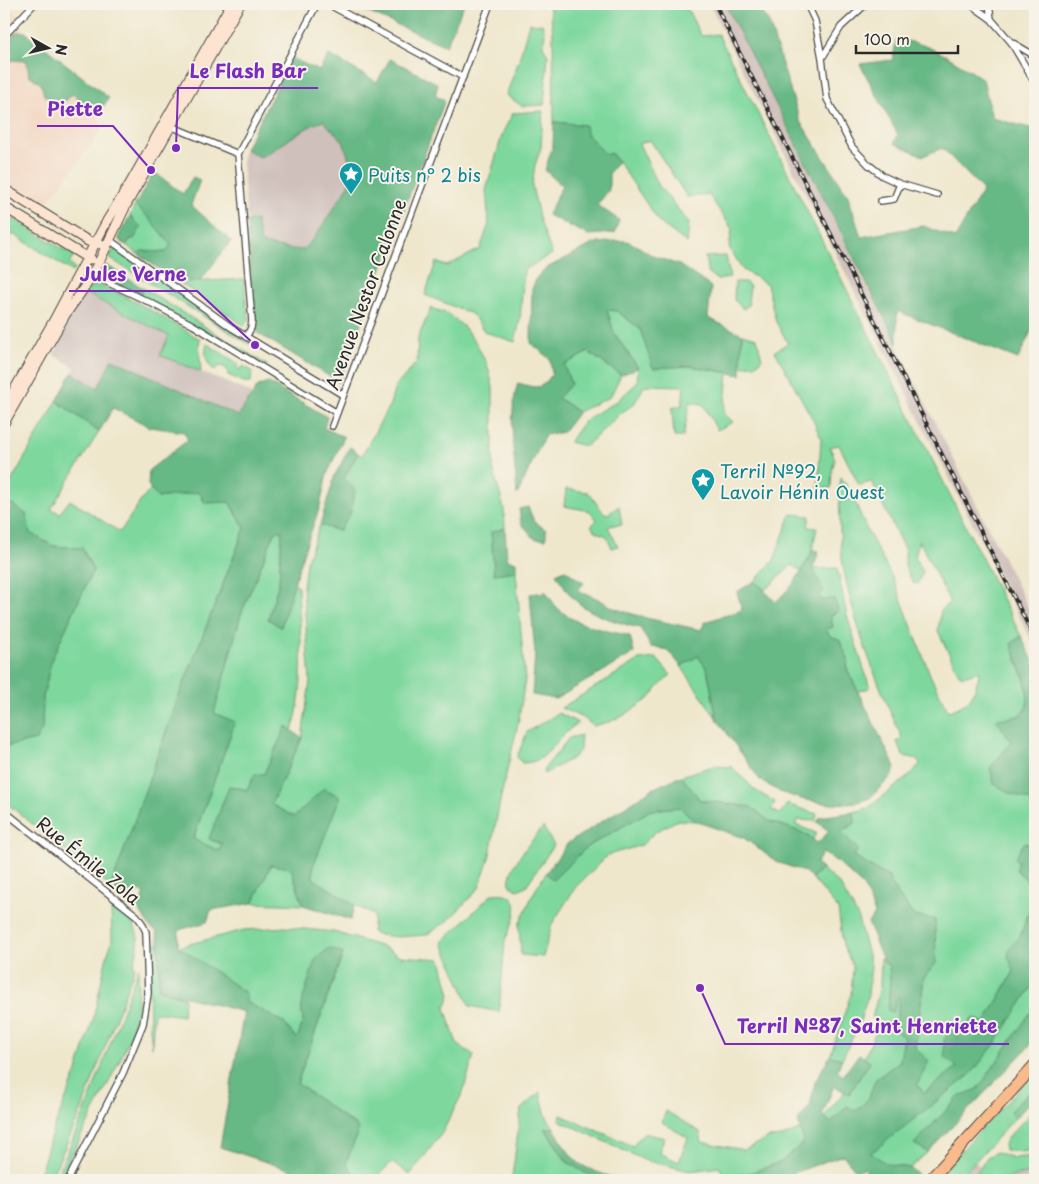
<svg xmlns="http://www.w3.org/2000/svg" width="1039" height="1184" font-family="'Playpen Sans',sans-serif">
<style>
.built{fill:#f3d4bf}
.industrial{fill:#cfc0bb}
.green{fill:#7ed89e;stroke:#548264}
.forest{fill:#66b885;stroke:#487258}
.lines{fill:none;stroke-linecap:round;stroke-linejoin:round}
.street-casing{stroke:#484743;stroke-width:8}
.secondary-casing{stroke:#484743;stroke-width:11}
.highway-casing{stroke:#484743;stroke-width:13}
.street{stroke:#fff;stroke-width:5.5}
.secondary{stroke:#fde4d1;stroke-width:9}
.highway{stroke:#fabb8c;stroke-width:11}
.rail-casing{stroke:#2b2b2b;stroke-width:4}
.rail{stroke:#f7f3e8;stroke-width:2;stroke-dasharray:5.5;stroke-linecap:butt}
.labels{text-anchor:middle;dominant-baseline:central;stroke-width:4;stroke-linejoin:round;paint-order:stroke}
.culture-label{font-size:18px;fill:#0d838f;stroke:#f7f3e8;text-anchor:start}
.street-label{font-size:18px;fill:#2b2b2b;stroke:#f7f3e8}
.leader{fill:none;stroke:#7b2cbf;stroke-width:2}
.callout-dot{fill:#7b2cbf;stroke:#f7f3e8;stroke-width:2}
.callout-label{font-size:19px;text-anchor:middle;font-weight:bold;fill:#7b2cbf;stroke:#f7f3e8;stroke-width:4;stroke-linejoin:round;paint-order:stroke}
</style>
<rect width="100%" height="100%" fill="#f7f3e8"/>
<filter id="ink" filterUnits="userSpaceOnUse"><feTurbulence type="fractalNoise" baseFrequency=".02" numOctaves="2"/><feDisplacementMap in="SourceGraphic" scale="10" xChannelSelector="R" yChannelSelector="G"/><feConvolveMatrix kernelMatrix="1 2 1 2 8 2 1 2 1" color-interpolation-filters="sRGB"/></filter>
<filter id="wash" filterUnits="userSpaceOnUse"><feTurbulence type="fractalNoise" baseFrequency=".0096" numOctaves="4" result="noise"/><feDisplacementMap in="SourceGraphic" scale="20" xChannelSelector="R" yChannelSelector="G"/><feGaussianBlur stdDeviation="1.12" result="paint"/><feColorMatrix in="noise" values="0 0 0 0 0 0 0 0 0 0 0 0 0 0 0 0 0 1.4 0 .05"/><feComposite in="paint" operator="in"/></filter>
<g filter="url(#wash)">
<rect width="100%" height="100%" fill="#efe7cc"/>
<path class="built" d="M4 4H6L17 14 20 28 109 98 99 112 100 132 45 205 40 201 39 202 36 201 35 203 4 183Z"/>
<path class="industrial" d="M709 4H725L1035 621V647Z
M324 121 343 141 350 162 349 185 314 238 301 250 277 247 260 243 256 220 247 221 242 162 245 149 260 157 274 150 295 134Z
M85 293 169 336 160 355 247 391 252 395 238 417 112 360 98 388 72 373 75 367 53 355 61 342 59 340Z
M1035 1159V1180H951L959 1179 975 1161 981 1168Z"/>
<path class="green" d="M549 4H685L701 36 718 34 1021 636 1011 644 1029 692 1027 707 1020 714 1012 742 990 768 1010 793 1035 802V845L1024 843 1016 870 1026 879 1031 890V906L1020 937 1010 947 1014 971 985 1023 973 1018 958 1038 951 1030 957 1067 924 1093 917 1085 915 1049 924 978 936 963 914 916 891 885 889 877 872 868 854 856 858 849 841 832 855 823 854 812 868 808 909 776 920 764 914 758 903 756 897 742 902 738C878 684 855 629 844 571 839 544 840 515 839 487L841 477 851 492 866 528 895 583 931 677 948 711C974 703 973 695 980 671L963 676 959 674 938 631 941 610 950 602 919 540 915 557 923 572 917 584 913 583 905 567V551L872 482 859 485 839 445 830 447 835 459 832 470 831 488H818L821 438 812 418 775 351 788 343 776 322 767 284 743 270 729 247 732 229 709 195 687 197 650 140 639 144 659 186 689 223 687 243 659 222 618 161 611 153 606 155 586 133 585 125 554 122 553 32Z
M529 23 542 24 545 33 543 46 548 55 544 105 522 106 506 95 518 63Z
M543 111 541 148 535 165 532 186 540 221 552 254 524 270 520 320 515 342 485 332 472 314 425 295 436 262 447 266 480 249 489 224 486 190 503 132 513 113Z
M135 205C148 217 162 229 170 244L169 249 166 252 141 251 138 254 126 245 141 227 130 216Z
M4 213 74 256 69 264 75 268 73 272 13 234 4 245Z
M115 247 204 312 251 341 249 344 109 258Z
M726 256 730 277 718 280 708 273 705 257Z
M181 270 189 282 244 279 246 304 250 321H246L245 326 162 271Z
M735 282H745L750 286 748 302 749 305 743 309 734 300Z
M93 285C110 284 181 328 200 339L199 348 201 372 160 355 169 336 85 293Z
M143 288 267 365 265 367 140 296Z
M431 308 448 314 464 327 476 343 487 364 493 387V469L504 509 505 528 492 532 494 574 516 571 525 680 518 724 501 796 489 859 479 888 448 921 426 935 398 937 380 935 372 932 374 915 354 905 313 879V866L340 797 324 789 294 817 271 804 302 738 310 681 303 587 306 563 320 525 339 531 344 478 358 453 362 456 390 404 395 387 417 362 418 338Z
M607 310 617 311 640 329 653 368 691 366 728 373 724 413 733 422 717 430 703 404 690 402 683 437H674L672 408 682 405 684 386 645 385 634 404 621 413 586 446 569 442 585 420 617 401 637 383 638 368 614 333Z
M742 334 757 338 762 359 755 365 741 366Z
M207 344 239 364 237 368 240 370 243 366 252 371 251 382H244L228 375 227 369 221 366 217 367 215 371C207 364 203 354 207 344Z
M588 352 621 375 610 397 578 412 558 398 571 384 564 365Z
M57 401 99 432 51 509 60 513 70 500 120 532 140 502 151 489 158 498 199 492 205 503 229 502 245 528 177 701 111 887 4 801V747L36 740 42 729 43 697 52 658 93 570 82 548 53 546 30 533 26 514 4 500V494Z
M566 489 588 492 603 512 608 514 619 506 622 525H614L608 527 618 546 612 548 607 536 596 532 591 526 597 520 590 511 564 506Z
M791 514 810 516 808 527 817 528 811 555 801 571 792 565 765 590 755 581 774 560Z
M282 530 279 582 268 619 281 627 294 582 298 587C300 634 307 685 292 731L286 727 264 774 255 775 247 790 230 786 209 839 223 844 219 851 193 839 235 722 214 713 241 614 275 532Z
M837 568 847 616 870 688 858 691 847 669 848 659 825 629 830 615 839 610 822 600 818 595 813 569Z
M698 656 707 669 717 719 681 666Z
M656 658 671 675 659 686 650 698 623 716 609 722 593 726 585 719 561 708 639 660Z
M559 713 578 723C574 726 569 729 566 733 550 747 546 763 522 763L517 757 527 732Z
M581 735 580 750 574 757 544 774V769L569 738Z
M713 766 732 767 756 791 775 802 771 810 780 814 787 804 817 814 815 821 797 820 796 825 816 833 813 839 801 832 769 821 751 807 700 800 681 776Z
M680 807 695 821 678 820 655 832 642 845 608 855 575 888 552 924 543 957 521 955 519 925 533 894 546 873 553 879 587 847 651 810Z
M543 827 554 845 526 886 518 890 510 886C506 868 532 841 543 827Z
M271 865 291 868 303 905 253 903Z
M822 869 840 885 857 915 871 966 868 995 859 1024 842 1059 830 1056 851 994 853 967 843 945 838 909 812 878Z
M492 894C496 894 500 893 504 894 526 897 511 928 505 940L499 1012 470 1006 442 942Z
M113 904C137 923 144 936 133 966L135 967 80 1114 50 1180H38L52 1133 76 1074 93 1020 107 956 112 941 111 905Z
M285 927 334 932 383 947 400 956 441 959 450 995 445 1008 457 1044 474 1055 463 1092 442 1133 410 1175 392 1162 376 1177 356 1176 346 1163 359 1128 297 1084 343 953 301 1005 303 1022 297 1040 283 1022 246 1002 178 947 244 930Z
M149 944H159V990L184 998 183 1016 154 1012 152 1047 150 1027Z
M881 958 885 964 889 965 890 979 888 1011 897 996 899 997 896 1030 904 1038 900 1061 875 1080 869 1098 856 1111 831 1123 824 1117 845 1091 849 1094 869 1062 864 1058 880 1023 872 1018 880 987Z
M139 967 137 1008 131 1035 119 1062 59 1180H55L83 1116Z
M1035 982V1006L978 1089 960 1096 915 1144 928 1152 910 1168 887 1164 870 1153 971 1074 994 1045Z
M1035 1072V1087L1010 1111 1015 1118 959 1179 958 1180H934Z
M540 1092 546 1116 554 1128 545 1129 567 1162 597 1180H515L512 1177 521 1109Z
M1035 1109V1150L1022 1152 1005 1150 1004 1145 1006 1139Z
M666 1111 700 1132 702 1142 744 1150 769 1138 782 1137 801 1129 804 1142 781 1162 750 1173 725 1176 719 1167 690 1171 644 1160 559 1120 561 1115 633 1146 643 1133 664 1138 659 1153 679 1162 688 1138 662 1122Z
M996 1152 1013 1158 1035 1156V1172L996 1180H967L973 1179 987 1157Z"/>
<path class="forest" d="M366 4H464L446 46 363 10Z
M725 4H757L769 23 800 121 848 196 861 237 923 226 955 238 983 190 942 148 923 156 894 143 898 135 860 64 893 60 896 40C929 41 956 62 983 79L992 118 1034 129 1035 128V323L1018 359 897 311V343Z
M16 32H25L109 98 99 112 73 94 65 101 51 100 44 95 41 84 29 75 27 61 10 60 4 68V47Z
M329 55 377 82 390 59 438 84 435 96 445 100 339 382 254 331 247 221 256 220 261 243 277 247 302 250 314 238 349 185 350 162 343 141 323 121C297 130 284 146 260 157L245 149 292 58 319 71Z
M554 122 585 125 586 133 606 155 610 153 618 161 609 173V190L597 205 619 220 615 233 588 235 548 215 562 186 545 170 553 145Z
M154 172 183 194 193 177 200 180 191 205 231 241 200 281 189 282 181 270 162 271 138 254 141 251 166 252 169 249 170 244 148 217 135 205Z
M130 216 141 227 134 239H130L126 245 119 240V235Z
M614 241H627L639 247 653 256 679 265 711 287 708 318 742 334 741 375 691 366 653 368 640 329 617 311 607 310 614 333 638 368 621 375 588 352 564 365 571 384 558 398 578 412 563 432 545 435 517 495C515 459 507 419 518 383 536 388 541 391 552 374L550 359 531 343 532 289 537 277 547 268 593 244Z
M106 265 143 288 140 296 100 275Z
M112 359 238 416 258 386 269 383 327 417 324 428 344 437 327 474 320 506 302 557 281 627 268 619 279 582 282 530 275 532 241 614 214 713 235 722 193 839 219 851 222 844 209 839 229 786 247 790 255 774H264L286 726 302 738 271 804 294 817 324 788 340 797 313 866V878L354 905 351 920 303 905 291 868 271 865 253 903 211 910 207 922 179 930 178 946 246 993V1002L283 1022 297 1039 303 1022 301 1005 315 960 329 948 343 953 297 1083 359 1129 346 1163 356 1176V1180H322L220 1147 244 1012 159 990V944L157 932 150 927 137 907 145 894 140 891 134 895 125 897 111 887 177 701 245 528 229 502 205 503 199 492 158 498 148 485 149 470 188 440 184 432 150 427 113 408 99 432 57 401 72 373 98 388Z
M350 447 358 453 344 478 355 490 350 514 339 531 320 525 335 475Z
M12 504 26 514 30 533 53 546 82 548 93 570 52 658 43 697 42 729 36 740 4 747V702L9 695 4 690V518Z
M528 507 534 521 546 530V539H535L521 523 519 509Z
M505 528 507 559 516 562V571L494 574 491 532Z
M812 550 819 551 813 569 824 592 819 595 822 600 834 599 839 611 831 615 833 627 826 629 830 636 839 639 848 659 847 669 895 767 893 775 870 798 858 802 831 804 801 799 780 792 760 780 717 719 707 669 698 656 681 666C671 654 667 647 651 647L640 628C618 623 587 614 572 597 566 590 561 581 556 574L565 570 584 583 578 590 596 598 616 609 646 618 701 630 705 622 742 610 737 592 755 581 776 602 794 583 811 555Z
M546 592C549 596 552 601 555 605 572 626 606 630 630 636L634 653 556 699 532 695 535 654 530 594Z
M1021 636 1035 665V802L1010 793 994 784 990 768 1012 742 996 719C1003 718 1013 718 1020 715 1039 704 1017 659 1011 644Z
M681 776 700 800 751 807 769 821 801 832 818 843 829 831 817 822 820 817 854 812 855 823 841 832 858 849 854 856 872 868 889 877 891 885 914 916 935 919 936 963 924 978 915 1048 929 1061 917 1085 924 1093 957 1067 945 1057 944 1041 950 1029 958 1038 973 1018 985 1023 1014 971 1008 956 1010 947 1020 937 1031 906V890L1026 879 1016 870 1018 861 1015 858 1024 843 1035 845V982L994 1045 971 1074 871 1153 887 1164 910 1168 918 1175 914 1180H859L867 1169 864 1168 856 1171 843 1155 791 1174 794 1180H696L750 1173 781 1162 804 1142 798 1121 810 1106 815 1082 830 1056 842 1059 837 1071 843 1076 859 1054 870 1062 849 1094 834 1086 822 1115 831 1123 847 1106 856 1111 869 1098 875 1080 900 1061 904 1038 895 1030 899 997H897L893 1012 888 1011 890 979 889 965C880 962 873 932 868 923L875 914 864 887 836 861 823 853 816 863 822 869 812 878 805 872 777 862 744 838 695 821 680 807 651 810 587 847 553 880 546 873 568 843 654 788Z
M1035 1006V1040L928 1152 914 1144 960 1096 978 1089Z
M1035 1087V1098L1015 1118 1010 1111Z
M545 1128H554C561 1140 569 1156 580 1164 593 1172 611 1177 625 1180H597L567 1162Z"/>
</g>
<g filter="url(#ink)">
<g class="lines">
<g class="street-casing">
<path id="street" d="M328 4 463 77
M807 4 815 21 822 58
M866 4 841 27 822 58 827 99 852 147 869 165 883 176 900 184 937 195
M970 4 991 19 1011 42 1035 83
M989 4 991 19
M4 36 34 4
M1013 43 1035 56
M168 125 238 154
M881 201 894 199 900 184
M111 241 232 328 343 395
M92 275 149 302 193 325 337 413
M246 337 251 328 252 321 238 154 317 4
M332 426 490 4
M4 811 137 916 142 923 146 932 148 994 143 1024 123 1073 68 1180"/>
</g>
<g class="secondary-casing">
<path id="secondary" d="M4 189 88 241 101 244
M4 207 81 254 91 259
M4 408 53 322 107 221 130 184 231 4
M4 423 65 315 86 285 100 260 126 205 240 4"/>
</g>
<g class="highway-casing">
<path id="highway" d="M930 1180 1035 1065"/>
</g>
<use href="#street" class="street"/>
<use href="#secondary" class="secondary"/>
<use href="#highway" class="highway"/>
<g class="rail-casing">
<path id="rail" d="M715 4 1035 639
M1024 1180 1035 1178"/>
</g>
<use href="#rail" class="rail"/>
</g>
</g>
<defs>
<g id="sight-pin" transform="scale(1.25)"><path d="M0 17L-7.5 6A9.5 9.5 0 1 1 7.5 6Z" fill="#0f9aa8" stroke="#f7f3e8"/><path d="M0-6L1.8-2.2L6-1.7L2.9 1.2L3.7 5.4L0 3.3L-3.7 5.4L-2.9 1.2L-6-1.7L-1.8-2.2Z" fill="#fff"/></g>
</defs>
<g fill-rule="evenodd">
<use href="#sight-pin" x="351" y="174"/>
<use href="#sight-pin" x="703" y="480"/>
</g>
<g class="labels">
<g class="culture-label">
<text x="368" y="174">Puits n° 2 bis</text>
<text x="720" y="470">Terril №92,<tspan x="720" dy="21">Lavoir Hénin Ouest</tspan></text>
</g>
<g class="street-label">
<text transform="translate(365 294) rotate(-70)">Avenue Nestor Calonne</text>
<text transform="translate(89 860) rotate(39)">Rue Émile Zola</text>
</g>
</g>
<path class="leader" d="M176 148L178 88H318M151 170L113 126H37M255 345L197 291H69M700 988L725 1044H1009"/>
<g class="callout-dot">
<circle cx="176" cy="148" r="5"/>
<circle cx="151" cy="170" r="5"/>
<circle cx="255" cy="345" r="5"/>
<circle cx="700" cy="988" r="5"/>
</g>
<g class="callout-label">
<text x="248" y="78">Le Flash Bar</text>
<text x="75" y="116">Piette</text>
<text x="133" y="281">Jules Verne</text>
<text x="867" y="1033">Terril №87, Saint Henriette</text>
</g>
<rect width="1039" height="1184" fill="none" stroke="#f7f3e8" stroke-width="20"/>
<g transform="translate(48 48) rotate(98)" stroke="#f7f3e8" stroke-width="4" paint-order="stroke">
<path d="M0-4L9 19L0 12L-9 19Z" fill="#2b2b2b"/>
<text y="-8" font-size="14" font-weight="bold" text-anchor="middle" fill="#2b2b2b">N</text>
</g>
<path d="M856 45v8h102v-8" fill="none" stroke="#2b2b2b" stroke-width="2.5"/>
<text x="864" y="45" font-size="15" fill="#2b2b2b" stroke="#f7f3e8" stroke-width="4" paint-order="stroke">100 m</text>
</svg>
